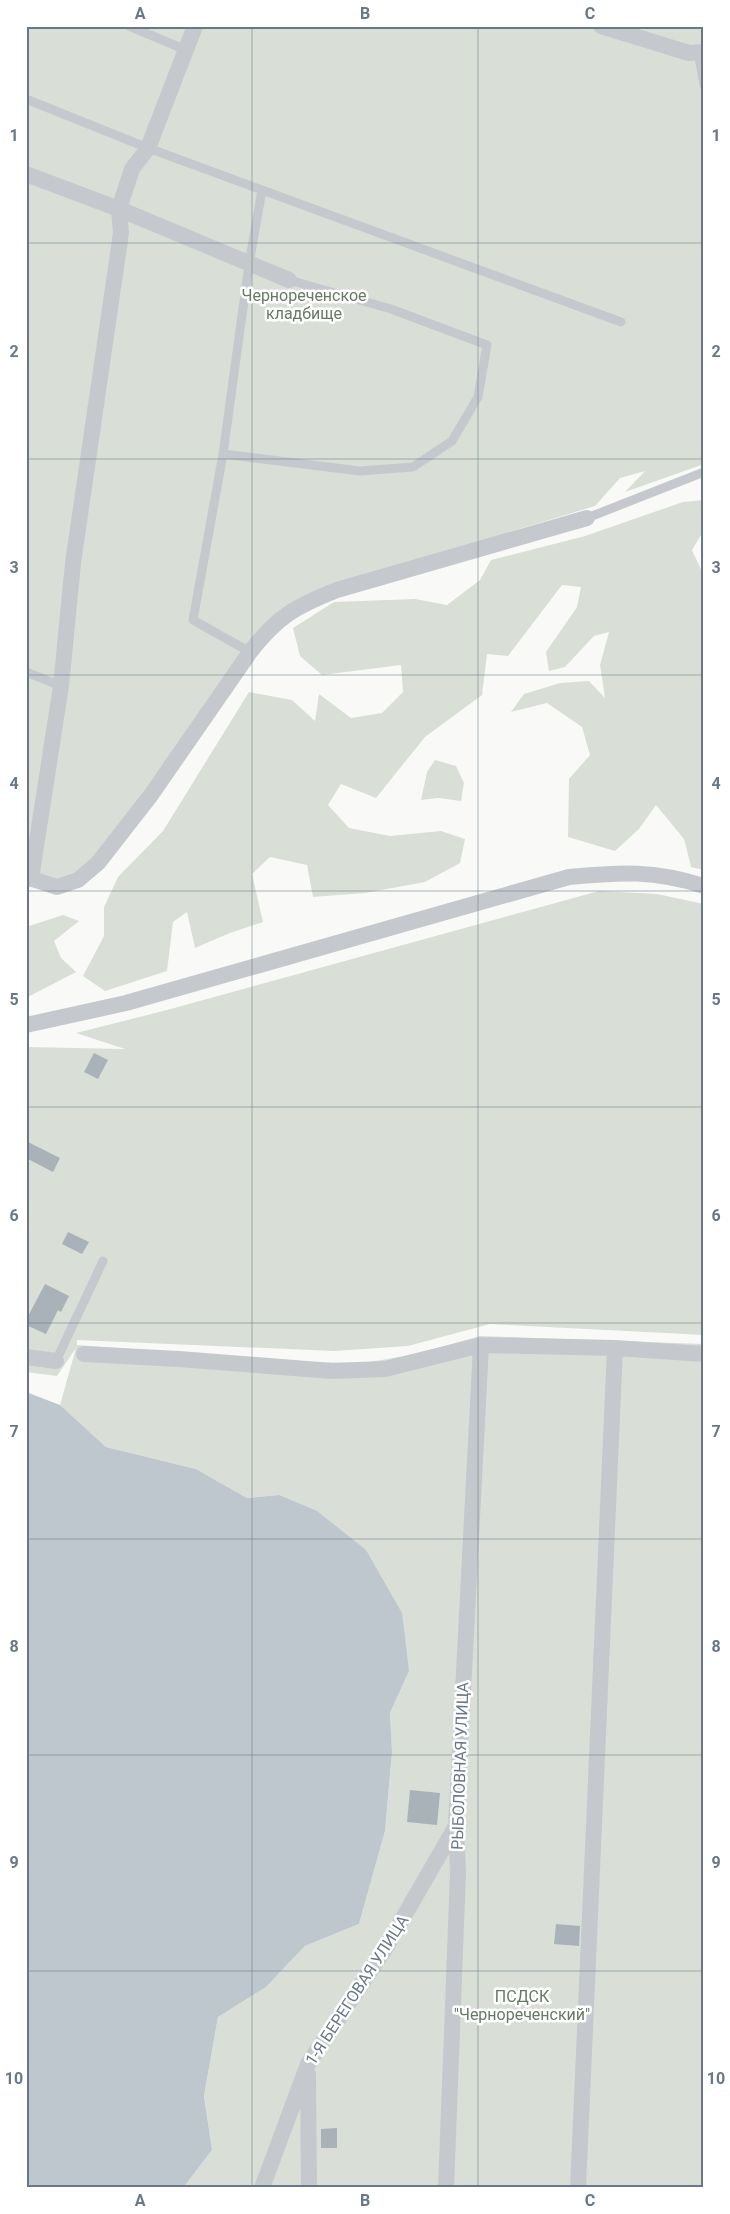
<svg xmlns="http://www.w3.org/2000/svg" width="730" height="2214" font-family="Roboto,sans-serif">
<style>
.green{fill:#d9dfd6}
.water{fill:#bdc7cd}
.building{fill:#a9b2b9}
.lines{fill:none;stroke-linecap:round;stroke-linejoin:round}
.service{stroke:#c5c9cd;stroke-width:9}
.minor{stroke:#c5c9cd;stroke-width:16}
.grid{fill:none;stroke:#687889;stroke-width:1;stroke-opacity:0.55}
.labels{text-anchor:middle;dominant-baseline:central;stroke-width:5;stroke-linejoin:round;paint-order:stroke}
.park-label{font-size:16px;fill:#667a63;stroke:#fff}
.street-label{font-size:16px;fill:#687889;stroke:#fff}
.neatline{fill:none;stroke:#687889;stroke-width:2}
.grid-label{font-size:16px;text-anchor:middle;font-weight:bold;fill:#687889}
</style>
<rect width="100%" height="100%" fill="#f9faf7"/>
<path class="green" d="M26 26H704V464L625 492 645 471 620 478 595 506 333 586 285 609 144 794 84 868 57 882 26 870Z
M704 500V530L692 550 704 576V870L691 867 684 839 656 805 639 829 615 851 568 837 569 779 590 755 582 727 547 703 511 712 524 694 560 683 589 681 605 698 600 665 609 632 594 636 565 667 549 671 546 652 577 607 581 587 562 585 508 656 487 654 482 695 425 737 376 798 341 784 328 805 349 828 390 836 441 831 465 839 460 863 425 882 365 893 313 897 307 865 270 857 252 874 263 922 230 933 195 948 187 912 173 922 167 971 105 991 83 976 104 936V907L118 877 163 831 249 692 292 700 315 721 319 694 351 718 382 713 403 692 401 665 322 675 300 656 293 628 334 602 415 599 447 605 480 580 491 560 585 536 683 502Z
M435 760 456 766 464 783 461 801 438 798 421 800 427 772Z
M599 891 657 894 704 904V1335L490 1324 408 1346 334 1351 77 1340V1345L297 1362 364 1363 416 1354 480 1336 704 1344V2188H183L212 2150 204 2096 218 2017 266 1987 305 1946 359 1924 385 1831 392 1752 390 1713 409 1671 279 1495 247 1498 196 1469 106 1447 60 1405 76 1348 57 1376 26 1372V1047L125 1049 76 1033 167 1010Z
M63 915 79 921 54 941 61 958 76 972 26 998V927Z"/>
<path class="water" d="M26 1392 60 1405 106 1447 196 1469 247 1498 279 1495 317 1511 366 1550 402 1613 409 1671 390 1713 392 1752 385 1831 359 1924 305 1946 266 1987 218 2017 204 2096 212 2150 183 2188H26Z"/>
<path class="building" d="M94 1053 108 1060 98 1079 84 1072Z
M26 1141 60 1158 53 1172 26 1158Z
M68 1232 89 1242 82 1254 62 1244Z
M45 1284 69 1296 61 1312 58 1310 46 1334 26 1325V1320Z
M410 1790 440 1793 437 1825 407 1822Z
M556 1924 580 1926 579 1946 554 1944Z
M337 2128V2148H321V2129Z"/>
<g class="lines">
<path class="service" d="M129 26 186 50
M698 52 704 85
M26 99 148 148 621 322
M223 454 360 471 413 467 452 441 478 397 487 345 391 309 289 280
M587 518 704 472
M250 652 193 620 223 454 249 264 262 190
M26 672 61 686
M56 1361 103 1261"/>
<path class="minor" d="M601 26 689 53 704 52
M26 174 119 209 289 280
M26 877 57 887 78 880 98 863 151 795 250 652C277 617 296 606 337 590L587 518
M31 879 61 686 73 563 121 233 119 209 132 169 148 148 195 26
M26 1025 126 1003 569 877C620 872 654 870 704 886
M84 1354 179 1359 332 1371 385 1369 481 1345 615 1348 704 1354
M26 1357 56 1361
M308 2074 309 2188
M262 2188 308 2064 385 1949 456 1826
M446 2188 458 1873 456 1826 481 1345
M578 2188 615 1348"/>
</g>
<path class="grid" d="M252 26V2188M478 26V2188M26 243H704M26 459H704M26 675H704M26 891H704M26 1107H704M26 1323H704M26 1539H704M26 1755H704M26 1971H704"/>
<g class="labels">
<g class="park-label">
<text x="304" y="295">Чернореченское<tspan x="304" dy="18">кладбище</tspan></text>
<text x="522" y="1996">ПСДСК<tspan x="522" dy="18">"Чернореченский"</tspan></text>
</g>
<g class="street-label">
<text transform="translate(460 1766) rotate(-88)">РЫБОЛОВНАЯ УЛИЦА</text>
<text transform="translate(357 1990) rotate(-57)">1-Я БЕРЕГОВАЯ УЛИЦА</text>
</g>
</g>
<rect width="730" height="2214" fill="none" stroke="#ffffff" stroke-width="55"/>
<rect x="28" y="28" width="674" height="2158" class="neatline"/>
<g class="grid-label">
<text x="140" y="19">A</text>
<text x="365" y="19">B</text>
<text x="590" y="19">C</text>
<text x="14" y="141">1</text>
<text x="716" y="141">1</text>
<text x="14" y="357">2</text>
<text x="716" y="357">2</text>
<text x="14" y="573">3</text>
<text x="716" y="573">3</text>
<text x="14" y="789">4</text>
<text x="716" y="789">4</text>
<text x="14" y="1005">5</text>
<text x="716" y="1005">5</text>
<text x="14" y="1221">6</text>
<text x="716" y="1221">6</text>
<text x="14" y="1437">7</text>
<text x="716" y="1437">7</text>
<text x="14" y="1652">8</text>
<text x="716" y="1652">8</text>
<text x="14" y="1868">9</text>
<text x="716" y="1868">9</text>
<text x="14" y="2084">10</text>
<text x="716" y="2084">10</text>
<text x="140" y="2206">A</text>
<text x="365" y="2206">B</text>
<text x="590" y="2206">C</text>
</g>
</svg>
